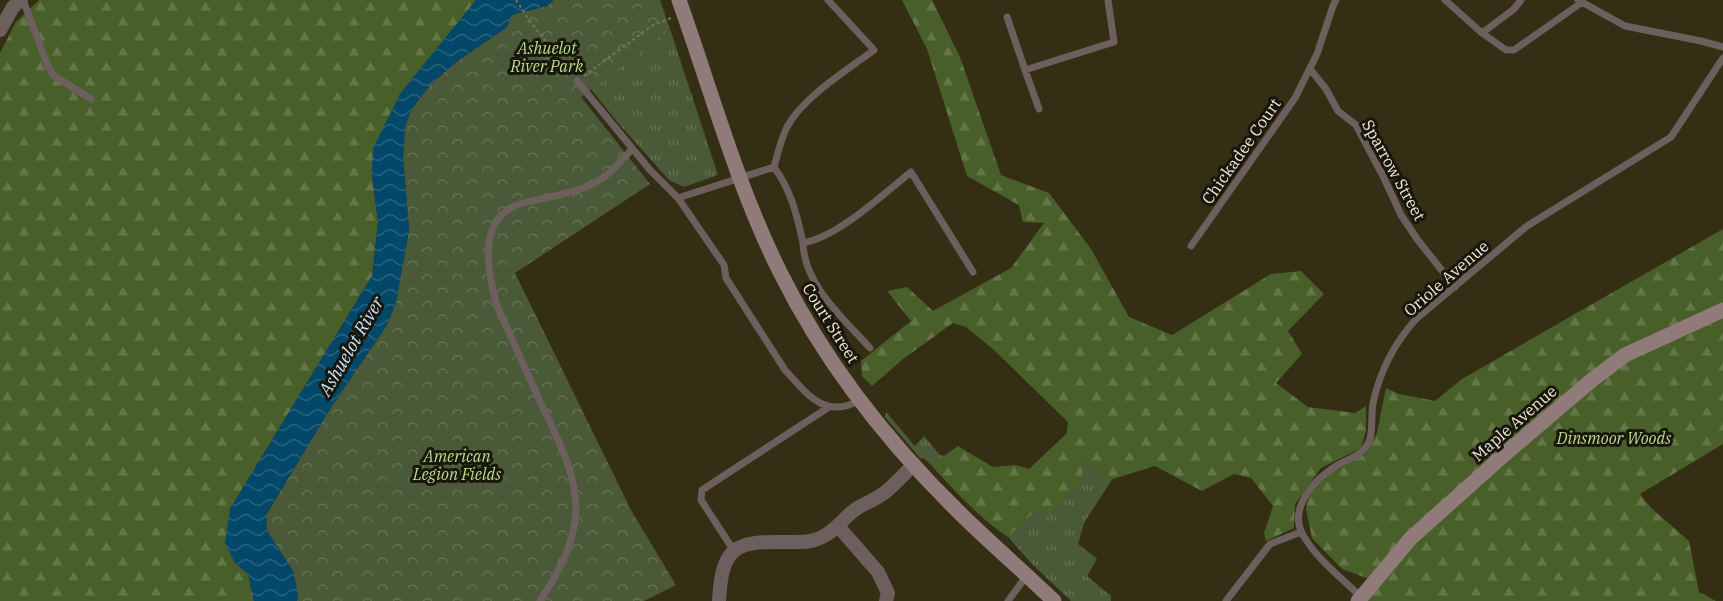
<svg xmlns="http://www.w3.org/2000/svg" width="1723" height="601" font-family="'IBM Plex Serif',serif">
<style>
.grass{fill:url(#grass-tufts)}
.forest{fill:url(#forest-firs)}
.park{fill:url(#park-crowns)}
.water{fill:url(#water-waves)}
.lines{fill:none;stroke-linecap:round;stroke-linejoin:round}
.path{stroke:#79745e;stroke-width:2;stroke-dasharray:3 3;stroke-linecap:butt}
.lane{stroke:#6e5f5f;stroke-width:7}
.street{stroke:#6e5f5f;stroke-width:14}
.secondary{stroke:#917b7a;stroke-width:15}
.labels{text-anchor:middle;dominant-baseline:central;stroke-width:6;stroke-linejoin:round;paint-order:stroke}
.park-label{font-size:16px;font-style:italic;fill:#b9dd8c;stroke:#19160b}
.street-label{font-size:16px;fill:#eeebdb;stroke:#19160b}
.water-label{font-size:18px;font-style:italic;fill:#c3e3f9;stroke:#19160b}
</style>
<defs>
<pattern id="grass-tufts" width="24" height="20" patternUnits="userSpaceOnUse" patternTransform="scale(1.5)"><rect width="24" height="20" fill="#4a5938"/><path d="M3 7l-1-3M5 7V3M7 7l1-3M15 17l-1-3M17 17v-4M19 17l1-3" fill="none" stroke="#647154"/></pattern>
<pattern id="forest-firs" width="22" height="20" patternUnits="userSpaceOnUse" patternTransform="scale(1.5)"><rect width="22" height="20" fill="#495f29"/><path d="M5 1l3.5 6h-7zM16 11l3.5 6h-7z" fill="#647647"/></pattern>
<pattern id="park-crowns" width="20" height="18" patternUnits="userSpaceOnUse" patternTransform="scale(1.5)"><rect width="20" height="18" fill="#4a5938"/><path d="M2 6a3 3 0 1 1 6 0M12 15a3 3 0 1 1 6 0" fill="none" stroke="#647154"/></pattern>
<pattern id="water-waves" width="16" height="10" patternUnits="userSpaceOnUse" patternTransform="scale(1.5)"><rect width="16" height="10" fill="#034769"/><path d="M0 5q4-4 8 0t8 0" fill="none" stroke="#28627e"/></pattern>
</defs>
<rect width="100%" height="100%" fill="#342e14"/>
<path class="grass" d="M670 29 718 175 684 187 669 180 618 123 591 89Z
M886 412 915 446 924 436 939 454 944 456 931 465 925 459 920 458 885 417Z
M1084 463 1093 465 1106 480 1113 478 1084 523 1078 544 1097 559 1087 576 1111 596V601H1071L1032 564 1008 537 1039 506 1047 516 1055 510Z"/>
<path class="forest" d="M39 0H476L400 94 372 175 378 222 372 276 230 509 235 563 248 574 254 601H0V53L16 22Z
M902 0H932L960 57 1001 175 1049 193 1091 249 1129 317 1172 335 1271 274 1301 271 1324 294 1288 331 1302 354 1276 383 1308 407 1355 413 1366 406V431L1361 448 1321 468 1295 504 1294 528 1266 541 1264 533 1273 506 1251 478 1234 474 1202 491 1155 466 1106 481 1093 465 1084 463 1080 487H1071L1055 510 1047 517 1039 507 1008 537C978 517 955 491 931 465L958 446 993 467 1016 465 1029 469 1067 433 1068 422 993 349 966 327 953 323 903 359 872 386 862 376 861 361 911 321 887 291 907 287 933 311 1011 268 1044 223 1023 222 1019 205 967 176 927 49Z
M1723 229V444L1640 494 1651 508 1689 541 1699 592 1716 601H1366L1380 583 1342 569 1312 538 1306 509 1309 495 1326 476 1365 454 1377 433 1386 388 1399 394 1435 401 1462 379Z"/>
<path class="park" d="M554 0H660L670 29 581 97 650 184 515 273 631 510 676 585 644 601H297L298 594 293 571 267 531 266 515 330 409 387 325 396 302 409 230 403 157 405 127 411 110 431 84 456 62 507 27 511 15 547 6Z"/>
<path class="water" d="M476 0H554L547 6 511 15 507 27 456 62 431 84 411 110 405 127 403 157 409 230 396 302 387 325 330 409 266 515 267 531 293 571 298 594 297 601H254L248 574 235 563 225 543 230 509 372 276 378 222 372 175 373 148 400 94Z"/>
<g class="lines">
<path class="path" d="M516 0 529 20 572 74
M584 76 653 25 671 18"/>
<path class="lane" d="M23 0 46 61 53 75 91 99
M828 0 874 50C846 71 803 97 787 127 781 139 778 153 774 167 791 190 797 215 803 243 838 237 882 195 911 172L973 272
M1445 0 1482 33 1514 9 1521 0
M1578 0 1625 26 1701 41 1723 47
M1007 17 1025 70 1114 42 1108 0
M1482 33 1506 50H1514L1581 3
M1310 69 1326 89 1338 111 1356 125 1383 176 1401 215 1417 239 1455 287
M1025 70 1039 109
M577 81 650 170 678 198 724 265 726 278 785 370C807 394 825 420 860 400
M678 198 774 167
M803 243C804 285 844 319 870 348
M1191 246 1295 98 1317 54 1333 6 1336 0
M734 551 701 500 702 490 829 407
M1361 597C1342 578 1315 558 1302 533 1289 507 1315 479 1336 466 1349 458 1364 456 1370 439 1373 427 1371 414 1373 403 1380 371 1395 342 1417 318L1527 226 1671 137 1723 58
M540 601C557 575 574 545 576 512 577 472 555 434 539 399 525 368 511 337 497 306 487 270 476 216 523 203 545 197 569 195 590 185 608 177 619 163 632 149
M1008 601 1027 575
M1226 601 1270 544 1301 532"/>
<path class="street" d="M0 30 13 7 21 0
M838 526 878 572 888 593 886 601
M719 601C722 545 736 541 788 542 799 542 810 543 820 538 835 532 843 518 856 509 865 503 875 500 884 493 895 485 904 474 914 464"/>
<path class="secondary" d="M679 0C711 90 737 186 780 272 826 365 893 449 968 521 996 548 1026 574 1054 601
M1358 601 1411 538 1505 454 1592 380 1625 355 1723 310"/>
</g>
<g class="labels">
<g class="park-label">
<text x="547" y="48">Ashuelot<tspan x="547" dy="18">River Park</tspan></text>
<text x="1614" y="438">Dinsmoor Woods</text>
<text x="457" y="456">American<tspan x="457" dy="18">Legion Fields</tspan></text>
</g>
<g class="street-label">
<text transform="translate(1241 151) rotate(-55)">Chickadee Court</text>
<text transform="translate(1394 170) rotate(61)">Sparrow Street</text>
<text transform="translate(1446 278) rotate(-41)">Oriole Avenue</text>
<text transform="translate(831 323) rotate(58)">Court Street</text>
<text transform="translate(1514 423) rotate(-41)">Maple Avenue</text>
</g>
<g class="water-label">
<text transform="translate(351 346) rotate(-60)">Ashuelot River</text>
</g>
</g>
</svg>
